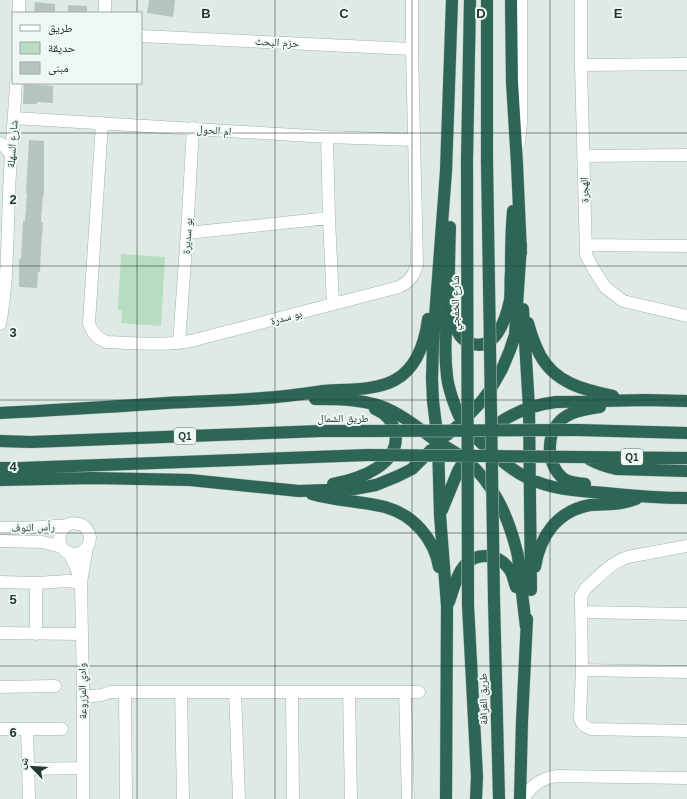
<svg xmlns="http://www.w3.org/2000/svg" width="687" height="799" font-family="Helvetica,'Noto Naskh Arabic',sans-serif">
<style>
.green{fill:#b8dcbf}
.building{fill:#b5c5bd}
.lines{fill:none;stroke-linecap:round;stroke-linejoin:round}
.minor-casing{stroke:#a2b2ac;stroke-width:13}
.highway-casing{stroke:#bcc4c2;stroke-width:13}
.minor{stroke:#fff;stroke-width:12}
.highway{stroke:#2d6657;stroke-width:12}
.highway-bridge-casing{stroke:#bcc4c2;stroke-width:13;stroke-linecap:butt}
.highway-bridge{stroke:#2d6657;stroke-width:12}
.grid{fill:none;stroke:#203a32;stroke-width:1;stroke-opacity:0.55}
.labels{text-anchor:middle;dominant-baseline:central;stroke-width:4;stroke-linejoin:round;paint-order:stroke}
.shield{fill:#eff7f3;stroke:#5e736c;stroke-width:1}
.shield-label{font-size:10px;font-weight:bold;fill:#203a32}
.street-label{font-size:11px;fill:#203a32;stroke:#eff7f3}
.grid-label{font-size:13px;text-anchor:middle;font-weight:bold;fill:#203a32;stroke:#eff7f3;stroke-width:4;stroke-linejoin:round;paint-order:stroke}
</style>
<rect width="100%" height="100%" fill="#dfeae5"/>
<path class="green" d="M121 254 165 257 161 326 121 323 122 311 118 310Z"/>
<path class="building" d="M149 0H175L173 17 147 13Z
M35 2 55 4V13H34Z
M68 5 87 6V13H68Z
M24 84 53 86V103L37 102V104H23Z
M29 140 44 141V195H43L41 222H43L41 250 40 272H38L37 288 19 287V259H21L23 221H25L27 194H26Z"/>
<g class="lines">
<g class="minor-casing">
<path id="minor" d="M581 0V65L586 255 594 270 605 287 623 301 687 316
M19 13V0
M105 13V0
M141 36 412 49
M581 65 687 64
M14 118 327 137 414 140
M102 123 89 323C92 333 97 339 107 342 134 343 164 346 191 341L399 287C409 282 414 276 417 265L412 49V0
M327 137 329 218 333 304
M0 143 5 147 11 155
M519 143 521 122V0
M583 156 687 155
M187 233 329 218
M586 245 687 246
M0 324C8 282 7 238 9 196 10 158 14 121 16 83
M179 343 187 233 193 128
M0 528C19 528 37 528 55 526 58 526 62 526 64 526 70 524 73 522 79 524 85 525 89 531 90 537 90 543 88 548 83 551 67 563 50 540 66 525
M0 541 42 542 62 547
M687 546 628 557C611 562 599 577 586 588L581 596V600L582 670 580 718C581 724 584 727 591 729L687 731
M68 552 76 567 81 583 83 688V799
M0 582 36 583 68 581 81 583
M81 582 87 547
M36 583V634
M581 612 687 614
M0 633 82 634
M582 670 687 672
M0 687 55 686
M125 692 126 799
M181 692 183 799
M235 692 239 799
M292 692 293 799
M349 692 351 799
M405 692 408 799
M83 697 102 695 110 692H419
M0 729H62
M27 729 29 799
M28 769 83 768
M524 799C531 785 542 778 557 776L687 778"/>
</g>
<g class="highway-casing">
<path id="highway" d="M487 0V161
M511 0 512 82 517 164 521 253
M467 160 470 0
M450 227C449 253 449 280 448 306 446 329 444 353 447 376 448 388 456 411 462 421 468 432 478 440 487 448 501 460 511 470 528 478 552 490 579 491 605 493 633 496 660 498 687 498
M523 309 529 408 531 590
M453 310C455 323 455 338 470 343 495 353 506 319 510 300 511 291 510 281 511 272 511 252 511 231 513 211
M528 323C531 334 535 345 540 355 555 383 584 390 613 396
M315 399C340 399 369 399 392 411 408 419 421 430 435 440 445 447 456 452 466 460 494 484 508 516 517 552 519 559 519 568 520 576 522 593 524 610 526 627
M0 413C55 410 111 407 166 403 199 401 231 401 263 398 283 397 303 394 323 391 345 389 375 391 395 380 417 368 425 342 428 319
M578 430 687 433
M485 434C505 416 530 405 556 402L646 400 687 401
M447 435 462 422 481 402 490 390 502 369 510 350 515 335 521 245
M0 441 31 442 321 431H370
M577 457 687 458
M589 459C598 464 607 467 617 469L687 471
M0 468H21L368 455
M0 480 93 478 190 480 299 491 354 489 376 485 398 476 412 469 431 450
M333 484C359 479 402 465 395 431 392 421 385 413 375 409
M585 484C579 483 570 483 564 479 545 465 545 430 565 417 575 410 588 409 600 407
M312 494C336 501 361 501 385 507 414 515 434 539 439 567
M442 510 458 471 469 452
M535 567C540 536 557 511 590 505 600 504 611 505 621 503 626 502 631 501 636 499
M494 599 499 799
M449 602C453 591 457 573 465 565 478 551 499 554 510 570 513 575 514 582 516 587
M468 605 477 777 476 799
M446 799 447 606 440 515 438 442 433 401 432 379 433 344 446 171 452 0
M520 799 522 721 527 619"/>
</g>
<use href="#minor" class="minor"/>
<use href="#highway" class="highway"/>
<g class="highway-bridge-casing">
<path id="highway-bridge" d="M467 160 468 605
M487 161 494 599
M370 431 578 430
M368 455 577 457"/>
</g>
<use href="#highway-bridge" class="highway-bridge"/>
</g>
<path class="grid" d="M137 0V13M275 0V799M412 0V799M550 0V799M137 83V799M0 133H687M0 266H687M0 400H687M0 533H687M0 666H687"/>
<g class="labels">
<g class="shield">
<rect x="174" y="428" width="22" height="16" rx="3"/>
<rect x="621" y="449" width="22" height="16" rx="3"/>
</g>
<g class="shield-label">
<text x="185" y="436">Q1</text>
<text x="632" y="457">Q1</text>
</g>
<g class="street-label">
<text transform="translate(277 42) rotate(3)">حزم البحث</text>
<text transform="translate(214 130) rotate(4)">ام الحول</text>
<text transform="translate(12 144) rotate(-86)">شارع السهلة</text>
<text transform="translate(584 190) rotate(-92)">الهجرة</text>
<text transform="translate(187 236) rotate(-86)">بو سديرة</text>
<text transform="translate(455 303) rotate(-90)">شارع الخفجي</text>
<text transform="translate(286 317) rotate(-15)">بو سدرة</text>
<text x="343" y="418">طريق الشمال</text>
<text transform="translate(33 527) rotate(-2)">رأس النوف</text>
<text transform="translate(82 691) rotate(-91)">وادي المزروعة</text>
<text transform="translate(483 699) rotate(-91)">طريق الغرافة</text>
</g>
</g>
<g class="grid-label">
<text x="206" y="18">B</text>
<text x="344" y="18">C</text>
<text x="481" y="18">D</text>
<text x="618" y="18">E</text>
<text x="13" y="204">2</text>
<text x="13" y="337">3</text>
<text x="13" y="471">4</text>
<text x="13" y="604">5</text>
<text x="13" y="737">6</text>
</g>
<rect x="12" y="12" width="130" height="72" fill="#eff7f3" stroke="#9caba6"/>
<rect x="20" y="25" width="20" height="6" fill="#ffffff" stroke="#9caba6"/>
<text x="48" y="32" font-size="12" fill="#203a32">طريق</text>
<rect x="20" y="42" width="20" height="12" fill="#b8dcbf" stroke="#9caba6"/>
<text x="48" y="52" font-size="12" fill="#203a32">حديقة</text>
<rect x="20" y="62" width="20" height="12" fill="#b5c5bd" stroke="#9caba6"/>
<text x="48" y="72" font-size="12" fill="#203a32">مبنى</text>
<g transform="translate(32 767) rotate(295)" stroke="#eff7f3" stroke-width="3" paint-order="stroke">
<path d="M0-3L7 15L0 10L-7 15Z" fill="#203a32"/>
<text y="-6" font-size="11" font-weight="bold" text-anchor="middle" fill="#203a32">ش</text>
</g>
</svg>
